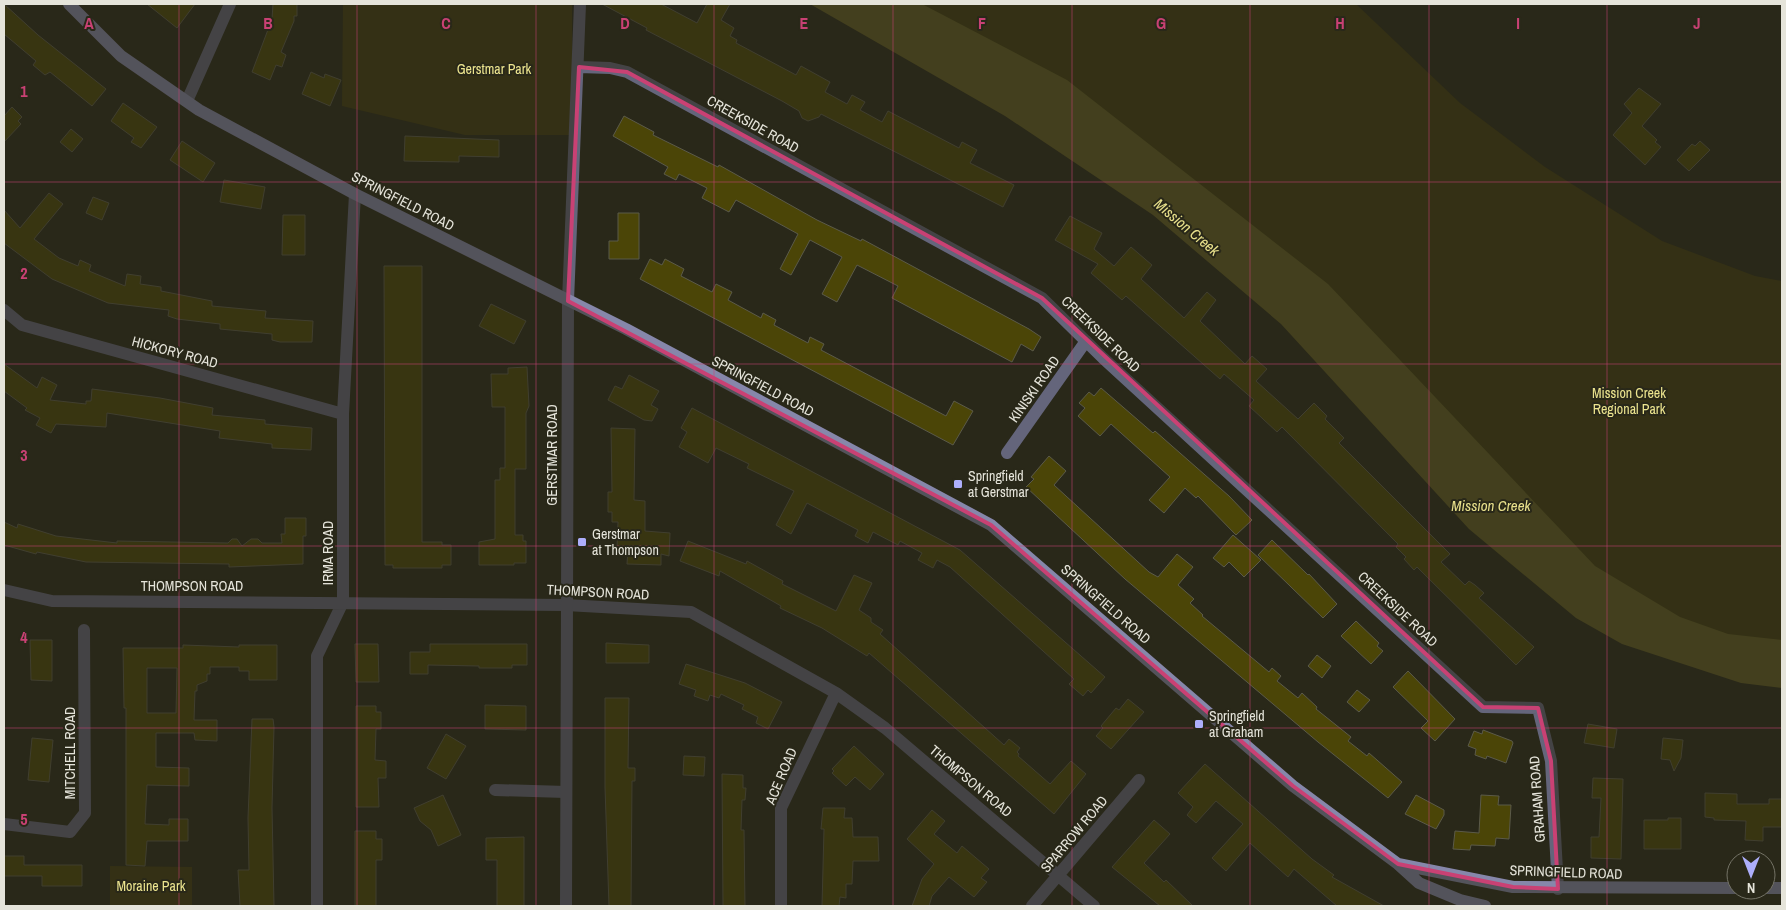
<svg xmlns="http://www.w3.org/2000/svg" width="1786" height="910" font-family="'Archivo Narrow',sans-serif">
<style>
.green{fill:#403b10}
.water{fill:#625c24}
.building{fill:#4b4507;stroke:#5b5a49;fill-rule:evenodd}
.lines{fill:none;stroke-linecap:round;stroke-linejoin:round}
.minor{stroke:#64657b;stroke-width:12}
.tertiary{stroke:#64657b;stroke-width:12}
.secondary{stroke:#8687aa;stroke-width:12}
.marked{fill:none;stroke:#c94174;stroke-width:4;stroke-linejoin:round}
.grid{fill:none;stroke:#c94174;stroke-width:1;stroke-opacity:0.55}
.poi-dot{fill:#adaefb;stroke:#292819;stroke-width:2}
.labels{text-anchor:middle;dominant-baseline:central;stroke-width:4;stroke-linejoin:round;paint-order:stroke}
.park-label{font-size:14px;fill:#ede58f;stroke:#292819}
.street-label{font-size:14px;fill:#e5e4da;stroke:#292819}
.poi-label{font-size:14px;fill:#e5e4da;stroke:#292819;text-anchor:start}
.water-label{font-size:15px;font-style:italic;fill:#e8e08b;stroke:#292819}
.grid-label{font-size:16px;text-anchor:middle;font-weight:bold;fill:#c94174;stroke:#292819;stroke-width:4;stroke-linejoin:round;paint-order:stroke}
</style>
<rect width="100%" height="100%" fill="#292819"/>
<path class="green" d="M343 4H572V135H465L342 106Z
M915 4H1356L1460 103 1545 167 1662 241 1755 276 1782 281V655L1696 628 1595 579Z
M110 866 192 867V906H110Z"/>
<path class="water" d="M810 4H922L1067 80 1328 284 1595 566 1680 617 1728 634 1782 640V688L1741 683 1622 644 1576 618 1469 529 1281 324 1153 215 1005 116Z"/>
<path class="building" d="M4 4 38 35 106 89 92 106 50 72 45 75 33 65 36 61 4 34Z
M147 4H195L177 28Z
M273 4H297V16H294V21L281 52 286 55 282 67 276 65 270 80 252 72 272 19Z
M602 4H661L697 23 707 4H730L721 20 734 28 730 36 737 40 736 43 796 75 801 66 830 82 825 92 847 104 852 95 865 102 860 110 882 122 888 111 959 148 962 142 977 150 970 163 1014 185 1003 207 821 114 819 117 808 121 802 118 799 111 782 101 646 30 647 28Z
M311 72 324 78 325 74 341 80 330 106 302 94Z
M1639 88 1661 104 1642 126 1657 140 1655 142 1661 147 1645 165 1613 135 1632 113 1624 104Z
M123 103 157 127 141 148 131 142 134 138 111 121Z
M12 107 22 117 18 121 21 124 4 142V116Z
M624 116 654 132 653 135 718 167 719 165 817 220 861 241 862 239 1029 329 1041 337 1033 351 1021 344 1012 362 892 298 898 286 857 265 837 302 822 294 842 257 810 240 791 275 780 269 798 234 736 200 729 212 702 198 707 188 679 174 676 180 664 174 668 167 613 136Z
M71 129 83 139 72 152 60 142Z
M405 136 499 140V157L459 156V162L404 161Z
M182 141 215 163 203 182 170 160Z
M1700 141 1710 150 1689 171 1677 160 1692 144 1695 146Z
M224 180 265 187 261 209 220 202Z
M49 193 63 204 34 239 59 258 78 266 80 260 91 265 89 271 125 286 127 274 141 276 140 284 161 287V291L212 301V306L266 311 265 318 313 321 312 342H280L272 340V334L220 329V324L177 319 168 316 169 310 108 303 52 279 4 243V210L20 228Z
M93 197 109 203 102 220 86 213Z
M618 213H639V259H609V241H618Z
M283 215H305V255H282Z
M1070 216 1102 233 1094 249 1114 266 1131 247 1152 265 1141 279 1184 318 1207 292 1216 300 1200 321 1245 364 1252 356 1267 369 1256 381 1298 419 1314 403 1327 416 1325 419 1344 438 1339 443 1450 554 1441 562 1465 585 1469 581 1475 585 1484 593 1479 598 1534 647 1516 665 1417 567 1414 570 1404 559 1406 557 1396 547 1398 544 1282 427 1277 432 1249 406 1254 400 1224 374 1220 379 1126 296 1122 300 1091 273 1098 264 1055 240Z
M650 259 662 265 665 259 684 269 681 276 712 292 716 284 732 292 728 300 761 318 763 313 776 320 774 325 808 343 810 337 824 344 821 350 946 416 954 401 973 411 953 445 640 279Z
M384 266H422V542H442V545H451V565H442V568H393V565H385Z
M491 304 526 321 514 344 479 326Z
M4 364 37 388 42 377 57 385 50 400 86 404V401H91L92 389 160 398 213 408 212 415 265 420V424L312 428 311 450 272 448V444L219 438 220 431 107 413 106 427 56 424 51 433 36 425 40 418 25 410 27 408 4 391Z
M527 367 529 406 526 413V469H515V535H523V541H526V563H514V565H479V542L495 539V480H500V468H505V407H492L491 374H508V368Z
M629 375 659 391 651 405 658 409 652 421 644 420 608 400 615 386 622 389Z
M1101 388 1153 433 1155 431 1172 446 1229 496 1252 520 1236 535 1198 496 1196 498 1185 488 1164 513 1149 500 1170 477 1111 424 1100 436 1078 416 1085 408 1079 403 1089 392 1094 396Z
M692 408 960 550 1105 677 1091 693 1088 690 1083 696 1069 684 1074 679 950 567 937 560 933 568 918 560 922 553 900 541 898 545 873 532 868 543 855 536 858 530 807 503 791 534 776 525 794 491 747 468 749 464 716 448 708 463 679 447 687 432 681 428Z
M611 428 635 429 634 500 645 501V531L670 533 669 556 661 554V565L627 564 628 549H617L618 522H612V512H608V492H612Z
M1049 456 1066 471 1054 485 1149 572 1158 577 1177 554 1193 567 1178 585 1194 599 1190 603 1203 615 1202 616 1269 672 1272 668 1281 676 1277 681 1298 698 1302 693 1317 707 1316 709 1351 737 1348 741 1367 756 1369 753 1402 782 1388 798 1318 742 1125 579 1026 487 1034 479 1031 477Z
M285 518H306V536H303V564L229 567V564L86 562 37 552 36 554 4 545V522L17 528 18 524 56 536 117 543V541L228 543 232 539H237L242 546 251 539H258L262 543H282L281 534H285Z
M1233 535 1261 560 1244 577 1229 562 1224 567 1213 558Z
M1272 540 1308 575 1309 574 1337 604 1323 618 1258 555Z
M688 541 746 564 747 561 783 581 782 584 836 611 854 575 872 583 859 610 871 618V622L883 630 880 634 1004 745 1009 739 1020 748 1017 752 1019 754 1018 756 1050 784 1071 761 1086 774 1054 814 869 653 867 656 822 628 780 608 781 606 720 571 719 576 680 561Z
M1356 621 1379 643 1377 646 1383 651 1371 664 1341 636Z
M30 640H52V681L31 680Z
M606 643 649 645V663H606Z
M355 644H378L379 682H356Z
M430 644H527V665H512V668H479V666L428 665V674H410V652H430Z
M183 645 239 647V645H277V680H249V671H239V667H210V674H207V681L197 685V691H195L194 720H217V741L195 740 194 733H156V767L189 768V786L147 785 145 824 169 825V819H188V841H147L145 866 126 865V708H124L123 648H183ZM147 668H177L176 713H147Z
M1317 655 1331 666 1322 678 1308 666Z
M686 664 745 683 782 702 768 729 756 723 758 717 742 709 744 705 721 694 719 698 710 695 708 701 694 696 696 690 679 684Z
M1408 671 1455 719 1435 741 1421 728 1428 721 1393 687Z
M1357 690 1370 700 1359 712 1347 702Z
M605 698H629L628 768H635V781H632L631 906H609L605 787Z
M1128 699 1144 712 1111 749 1096 736 1103 728 1101 726 1116 708 1119 710Z
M485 705 526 706V730L485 729Z
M356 706H376V712H381V729H376L375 760 386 761V778H378L379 807H356Z
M252 719H273L274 727 272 808 274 906H240L238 870H249L248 818Z
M1588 724 1617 729 1614 748 1584 743Z
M1483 730 1512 741 1513 743 1506 763 1487 756 1486 759 1475 755 1476 749 1468 746 1474 731 1482 734Z
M446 734 466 746 446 779 427 768Z
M32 738 53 740 49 782 28 780Z
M1663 738 1683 740 1681 758 1674 771 1670 760 1661 759Z
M854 746 884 774 870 790 855 777 846 786 832 773 834 771 832 769Z
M684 756 705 757 704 776 683 775Z
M1205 764 1312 859 1334 875 1332 877 1384 906H1337L1294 869 1288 877 1250 843 1226 871 1212 858 1243 824 1216 801 1196 823 1187 815 1193 807 1178 793Z
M722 774 743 775V788H746L745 800H742L741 830H744L745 906H723Z
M1593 778 1623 779 1621 859 1591 858V837H1599L1601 798H1592Z
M1705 793 1737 794V804H1769V799H1782V827H1763V841L1745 840 1746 821 1714 820V818L1705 817Z
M443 795 461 835 438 846 431 830 420 821 414 808Z
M1416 795 1444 810V815L1436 829 1405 814Z
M1481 795 1499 796 1498 805H1511L1509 839 1496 838 1495 846 1471 845 1470 850 1453 849 1455 831 1479 833Z
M823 808H845L844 818H852L853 837H878L879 861H853L852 884H846V898L840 897 839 906H822L824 829H821Z
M932 810 945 821 934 834 957 853 962 846 989 869 981 878 987 882 974 897 949 877 932 896 929 906H912L922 879 934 864 907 839Z
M1668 818H1681V849H1644V820H1668Z
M1154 820 1170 834 1144 863 1164 882 1166 880 1193 906H1160L1112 867Z
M355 831H376V839H382V860H376V906H355Z
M524 837V906H497V860H486V838Z
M4 856H24V865H82V886H42V876H4Z"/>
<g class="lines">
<path class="minor" d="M579 67 610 68 627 72 1042 298 1103 358 1483 707 1538 708 1551 761 1558 889
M187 101 230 4
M568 301 580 4
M4 310 22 325 343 414
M1007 453 1086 341
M4 590 52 601 566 605 691 612 836 693 885 728 1094 906
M495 790 566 792
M4 824 70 832 85 813 84 630
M317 906V656L343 602V414L355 194
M781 906V808L836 693
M1032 906 1139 780"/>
<path class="tertiary" d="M566 906 568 301"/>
<path class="secondary" d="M69 4 121 56 199 110 355 194 626 329 991 525 1293 786 1398 864 1419 883 1460 900 1485 906
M1398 864 1513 887 1736 888
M1766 888H1782"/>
</g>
<path d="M0 0H1786V910H0ZM579 67 627 72 1042 298 1483 707 1538 708 1551 761 1558 889 1513 887 1398 864 1293 786 991 525 568 301Z" fill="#292819" fill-opacity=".55" fill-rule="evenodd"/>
<path class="marked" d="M579 67 627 72 1042 298 1483 707 1538 708 1551 761 1558 889 1513 887 1398 864 1293 786 991 525 568 301Z"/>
<path class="grid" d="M179 4V906M357 4V906M536 4V906M714 4V906M893 4V906M1072 4V906M1250 4V906M1429 4V906M1607 4V906M4 182H1782M4 364H1782M4 546H1782M4 728H1782"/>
<g class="poi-dot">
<rect x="953" y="479" width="10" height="10" rx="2.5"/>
<rect x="577" y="537" width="10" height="10" rx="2.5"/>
<rect x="1194" y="719" width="10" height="10" rx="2.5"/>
</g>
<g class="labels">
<g class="park-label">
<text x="494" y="69">Gerstmar Park</text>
<text x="1629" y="393">Mission Creek<tspan x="1629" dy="16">Regional Park</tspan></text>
<text x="151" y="886">Moraine Park</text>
</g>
<g class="street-label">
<text transform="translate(753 124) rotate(29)">CREEKSIDE ROAD</text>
<text transform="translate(403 201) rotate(27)">SPRINGFIELD ROAD</text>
<text transform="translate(1101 334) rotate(44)">CREEKSIDE ROAD</text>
<text transform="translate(175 352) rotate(15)">HICKORY ROAD</text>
<text transform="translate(763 386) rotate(28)">SPRINGFIELD ROAD</text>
<text transform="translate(1034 389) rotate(-55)">KINISKI ROAD</text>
<text transform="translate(552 455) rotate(-90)">GERSTMAR ROAD</text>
<text transform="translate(328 553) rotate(-90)">IRMA ROAD</text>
<text x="192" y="586">THOMPSON ROAD</text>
<text transform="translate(598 592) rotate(3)">THOMPSON ROAD</text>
<text transform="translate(1106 604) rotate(41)">SPRINGFIELD ROAD</text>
<text transform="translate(1398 609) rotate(43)">CREEKSIDE ROAD</text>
<text transform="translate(70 753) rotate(-90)">MITCHELL ROAD</text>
<text transform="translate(781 776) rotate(-67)">ACE ROAD</text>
<text transform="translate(971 781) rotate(40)">THOMPSON ROAD</text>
<text transform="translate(1537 799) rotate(-94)">GRAHAM ROAD</text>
<text transform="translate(1074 834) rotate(-50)">SPARROW ROAD</text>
<text transform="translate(1566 872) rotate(2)">SPRINGFIELD ROAD</text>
</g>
<g class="poi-label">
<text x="968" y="476">Springfield<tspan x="968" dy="16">at Gerstmar</tspan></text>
<text x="592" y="534">Gerstmar<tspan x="592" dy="16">at Thompson</tspan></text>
<text x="1209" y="716">Springfield<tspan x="1209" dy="16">at Graham</tspan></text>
</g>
<g class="water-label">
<text transform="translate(1187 227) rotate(40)">Mission Creek</text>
<text x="1491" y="505">Mission Creek</text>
</g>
</g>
<g class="grid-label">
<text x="89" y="29">A</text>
<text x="268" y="29">B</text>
<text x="446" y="29">C</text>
<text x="625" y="29">D</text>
<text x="804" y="29">E</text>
<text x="982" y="29">F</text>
<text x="1161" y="29">G</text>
<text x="1340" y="29">H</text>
<text x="1518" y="29">I</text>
<text x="1697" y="29">J</text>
<text x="24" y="97">1</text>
<text x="24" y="279">2</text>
<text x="24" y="461">3</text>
<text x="24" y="643">4</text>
<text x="24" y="825">5</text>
</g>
<rect width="1786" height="910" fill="none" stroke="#e5e4da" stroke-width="10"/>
<g transform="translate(1751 875) rotate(180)"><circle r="24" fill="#292819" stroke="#747366"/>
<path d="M0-4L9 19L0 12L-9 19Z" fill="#adaefb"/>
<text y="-8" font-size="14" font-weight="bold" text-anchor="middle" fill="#e5e4da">N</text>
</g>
</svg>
